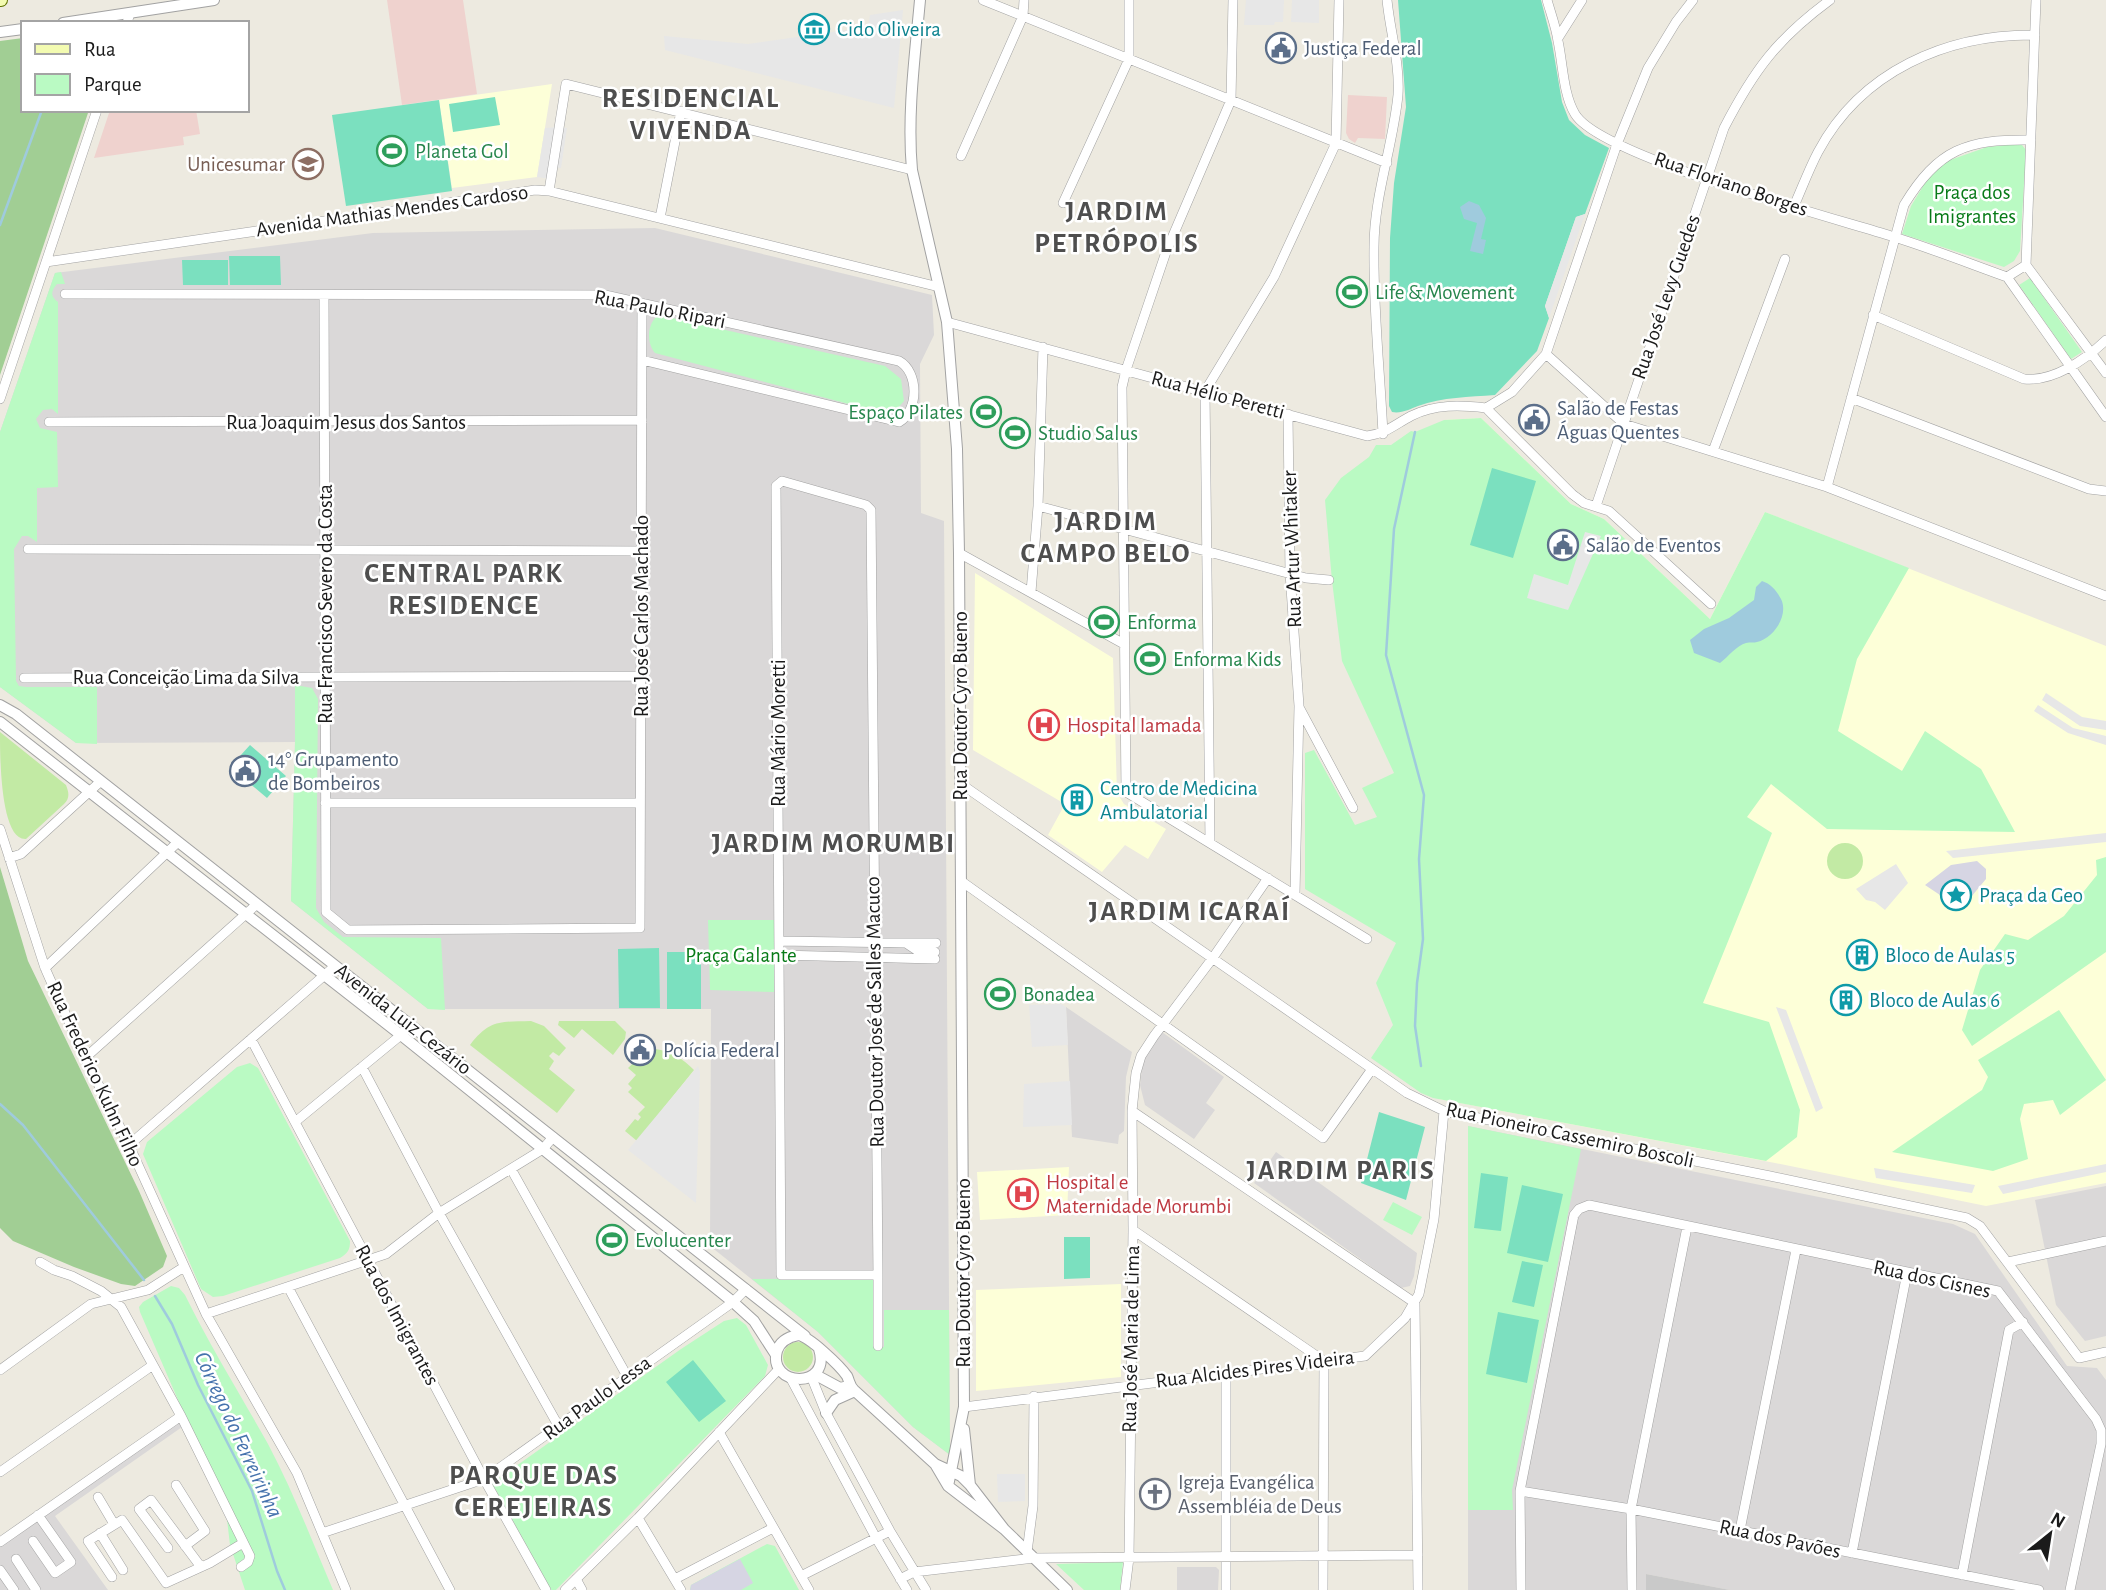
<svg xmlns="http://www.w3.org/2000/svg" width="2106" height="1590" font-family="'Alegreya Sans',sans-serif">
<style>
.residential{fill:#dad8d8}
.commercial{fill:#efd2ce}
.education{fill:#fdffd8}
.religious{fill:#c9c9c9}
.grass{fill:#c2eaa4}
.forest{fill:#a1ce94}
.park{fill:#bafac3}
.pitch{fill:#7be0bf}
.parking{fill:#e7e7e7}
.plaza{fill:#d6d5e3}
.water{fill:#9fcbdd}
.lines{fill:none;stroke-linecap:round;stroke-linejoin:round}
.stream{stroke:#9fcbdd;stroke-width:2.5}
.minor-casing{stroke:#a2a2a2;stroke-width:10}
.tertiary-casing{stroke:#a2a2a2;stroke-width:12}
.secondary-casing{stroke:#607302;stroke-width:14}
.minor{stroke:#fff;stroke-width:9}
.tertiary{stroke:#fff;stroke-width:10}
.secondary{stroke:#f3fbb1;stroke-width:12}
.labels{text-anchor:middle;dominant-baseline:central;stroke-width:5;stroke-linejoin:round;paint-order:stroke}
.culture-label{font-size:21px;fill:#0d838f;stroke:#fff;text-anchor:start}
.service-label{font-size:21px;fill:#4e5e75;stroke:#fff;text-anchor:start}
.leisure-label{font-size:21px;fill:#27864d;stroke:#fff;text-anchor:start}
.education-label{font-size:21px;fill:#785e54;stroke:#fff;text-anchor:end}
.street-label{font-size:21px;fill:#1b1b1b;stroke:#fff}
.park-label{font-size:21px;fill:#087b18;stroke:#fff}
.health-label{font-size:21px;fill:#be3a42;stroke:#fff;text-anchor:start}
.worship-label{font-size:21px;fill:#5b616d;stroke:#fff;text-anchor:start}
.water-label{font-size:23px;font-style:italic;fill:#4673ad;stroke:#fff}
.district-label{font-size:28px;font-weight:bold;letter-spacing:2px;fill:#4e4e4e;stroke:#fff}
</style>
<rect width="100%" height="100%" fill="#edeae0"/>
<path class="residential" d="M655 228 932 295 934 335 920 364 921 513 944 521 950 1455 913 1427 818 1332 710 1246 711 1009H428L291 901 295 742 76 743 0 687V432L55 273 373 233Z
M1066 1007 1132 1052 1126 1077 1124 1131 1119 1135 1118 1144 1072 1137Z
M1162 1032 1224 1077 1206 1103 1215 1110 1194 1139 1145 1105 1140 1085 1143 1059Z
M1468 1126 1953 1224 1975 1234 2067 1366 2097 1368 2106 1380V1590H1730L1646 1574V1590H1468Z
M1276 1152 1417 1253 1414 1276 1410 1286 1401 1288 1254 1183Z
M2106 1186V1336L2085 1341 2056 1305 2035 1200Z
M174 1416 182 1427 55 1516 108 1590H0V1538Z
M1177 1567H1216L1219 1570 1218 1590H1177Z"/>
<path class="commercial" d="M387 0H463L477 94 402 105Z
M1348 95 1387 97 1385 139 1358 138 1355 143 1349 139 1346 133Z
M110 110H196L200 134 183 137 184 145 94 158Z"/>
<path class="education" d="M552 84 537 177 452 188 439 100Z
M1481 418 1571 504 1604 519 1710 619 1765 512 2106 646V1183L1986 1206 1775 1163 1439 1099 1444 420Z
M975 573 1113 658 1117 793 1124 804 1166 829 1148 859 1125 845 1102 872 1048 835 1065 804 973 750Z
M1069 1167 1067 1215 980 1220 977 1172Z
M1121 1284V1377L976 1391V1290Z"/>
<path class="religious" d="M1646 1574 1730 1590H1646Z"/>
<path class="grass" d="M0 732 66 785C69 793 70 798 64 804L26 839C0 841 0 755 0 732Z
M1827 861a18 18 0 1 1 36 0a18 18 0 1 1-36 0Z
M531 1021 544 1026 566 1048 559 1056 553 1052 549 1056 554 1061 549 1069 575 1090 557 1113 470 1045C490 1019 501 1022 531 1021Z
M559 1021H615L626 1032 625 1039 613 1055 582 1029 574 1038 558 1025Z
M655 1049C671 1051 683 1059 694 1070L637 1141 625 1131 635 1119 638 1121 641 1117 638 1114 645 1107 628 1092 632 1088 628 1084 636 1075 628 1068 644 1053Z
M783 1357a15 15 0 1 1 30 0a15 15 0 1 1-30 0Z"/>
<path class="forest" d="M23 38V110H89L0 375V41Z
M0 867 28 961 139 1191 167 1256 163 1267 135 1286 121 1284 74 1267 13 1241 0 1228Z"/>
<path class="park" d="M2017 144 2022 145 2026 150 2020 251 2014 261 2004 267 1902 234 1911 206 1936 165 1987 147Z
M61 272 65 284H57C51 291 50 296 58 302V414L52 409 43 410 36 419 40 428 57 432 58 487 37 488V542L28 536H22L14 549 16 681 19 686 26 687H97V744L76 743 0 687V432L55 273Z
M2030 278 2082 352 2071 359 2019 285Z
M659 315 885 366 901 379 904 401 896 410 883 413 655 353C646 343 647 322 659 315Z
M1481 418 1571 504 1604 519 1710 619 1765 512 1909 568 1857 659 1838 731 1902 771 1925 731 1981 769 2015 832 1827 829 1771 784 1747 817 1772 833 1703 1003 1769 1022 1800 1110 1797 1137 1766 1161 1433 1098 1421 1093 1371 1058 1393 1025 1376 983 1396 943 1305 889V753L1314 750 1355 825 1377 817 1362 788 1394 773 1342 661 1332 581 1325 500 1341 478 1369 457 1376 445H1391L1411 431 1415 432 1444 420Z
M295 685 312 688 318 699 316 908 324 922 343 937 441 938 445 1010 428 1009 291 901 295 742Z
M2106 857V952L1972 1046 1962 1030 1980 970 2005 934 2028 940 2064 916 2097 875 2096 860Z
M708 920H774V992L710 990Z
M2059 1010 2106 1080 2060 1115 2053 1100 2024 1104 2020 1119 2028 1159 1993 1171 1892 1152 1982 1090 1988 1077 1978 1060Z
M250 1063 258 1068 350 1241C350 1250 348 1253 340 1258L223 1296 213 1297 201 1289 143 1154 147 1142 237 1067Z
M1468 1126 1581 1149 1512 1490 1513 1510H1468Z
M1393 1202 1422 1217 1412 1235 1383 1220Z
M873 1278 874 1347H884V1310H949L950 1455 913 1427 818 1332 752 1279Z
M171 1286 179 1288 185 1295C210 1346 240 1394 268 1444 293 1491 312 1541 333 1590H245L230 1545 226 1511 140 1312 139 1307 143 1302Z
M737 1318 746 1325 768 1365 765 1376 556 1590H551L492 1483 681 1349 724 1321Z
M767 1544 775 1546 799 1590H690L691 1585Z
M1123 1562 1120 1590H1084L1056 1564Z"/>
<path class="pitch" d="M1398 0H1541L1552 43 1562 102 1569 120 1585 135 1609 148 1585 214 1576 217 1545 306 1549 318 1537 351 1495 395C1469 397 1443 397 1418 406 1410 409 1401 414 1392 412L1389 406 1390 238 1394 183 1406 107Z
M495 97 500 125 453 132 449 104Z
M439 100 452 191 346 206 332 115Z
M229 256H280L281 285H230Z
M182 260H228V285H183Z
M1492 468 1536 481 1513 558 1470 545Z
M250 745 286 776 267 798 230 767Z
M659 948 660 1008H619L618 949Z
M667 952H701V1009H667Z
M1379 1112 1425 1127 1406 1200 1361 1183Z
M1481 1173 1508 1177 1501 1231 1474 1228Z
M1522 1185 1563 1194 1548 1262 1507 1253Z
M1064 1237H1090V1278L1064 1279Z
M1522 1261 1543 1265 1534 1307 1512 1302Z
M1498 1312 1539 1320 1527 1383 1486 1374Z
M693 1360 726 1401 699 1422 666 1382Z"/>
<path class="parking" d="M1246 0H1284L1283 22H1275L1274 25H1244Z
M1292 0H1319V23L1291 22Z
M903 10 894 108 665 50 664 36 748 44 868 27 870 15Z
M559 127 567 128 561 168 553 167 551 179 537 177 545 128Z
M1585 214 1549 318 1545 306 1576 217Z
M1585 532 1601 536 1568 610 1527 598 1534 574 1568 585Z
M2046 693 2082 717 2106 721V730L2080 726 2042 700Z
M2038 705 2073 728 2106 736V745L2068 733 2034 711Z
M2106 833V842L1953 858 1946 851Z
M1896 864 1908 883 1885 910 1875 902 1866 900 1856 889Z
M1061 1004 1066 1007 1068 1045 1032 1047 1029 1005Z
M1776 1007 1786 1010 1823 1108 1816 1112Z
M698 1066 700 1072 696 1203 628 1150Z
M1070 1081 1072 1125 1023 1127 1024 1084Z
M2106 1164V1172L2003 1194 1998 1186Z
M1874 1168 1975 1185 1972 1193 1876 1178Z
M997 1474H1025V1501L998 1502Z"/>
<path class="plaza" d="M1977 861 1986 869V879L1961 909 1925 885 1951 865Z
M740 1559 753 1583 741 1590H690L691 1585Z"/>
<path class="water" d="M1469 201 1479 205 1486 218 1481 239 1486 240 1483 254 1470 251 1477 223 1464 219 1460 207Z
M1762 581C1771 584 1776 590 1781 599 1789 615 1774 638 1757 642 1754 643 1750 642 1746 643 1737 645 1728 657 1720 663L1694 653 1690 640 1704 629 1729 618 1754 600 1756 587Z"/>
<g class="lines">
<path class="stream" d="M0 225 42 110
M1415 432 1394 529 1386 655 1424 795 1419 859 1423 939 1417 983 1415 1026 1421 1066
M0 1104 23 1125 144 1280
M155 1296 172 1324 198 1385 252 1491 277 1571 285 1590"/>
<g class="minor-casing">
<path id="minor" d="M983 0 1387 163
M1233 0 1231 100 1166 252 1126 370 1122 387 1126 792 1367 939
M1547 0C1551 14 1556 27 1558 41 1563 64 1563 94 1575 114 1600 156 1834 218 1891 236 1930 248 1968 263 2007 277
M127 23 130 13
M1558 38 1582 0
M961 156 1023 16 1024 0
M549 191 566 84 912 170
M1063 203 1129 59V0
M1794 206C1802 188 1809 169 1818 152 1861 71 1947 34 2035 35
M660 218 681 111
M46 262 535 190 549 191 939 287
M2026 265 2036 0
M2026 265 2106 373
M2007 277 2106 417
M2007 277 2026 265
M65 294 605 295 899 361C919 372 919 411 899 422L642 360
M324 295 326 912 348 930 640 928 642 303
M1873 315 2024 379C2053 382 2085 360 2106 340
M947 322 1367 436C1387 433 1394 425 1411 416 1435 404 1460 405 1486 408
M1546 354 1624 424 1827 487 2106 596
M1851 398 2089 489 2106 491
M0 399 97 110
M1486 408 1512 392 1546 354 1617 144 1648 68 1676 22 1693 0
M1486 408 1572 494 1584 503 1609 511 1711 604
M1288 414 1290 573 1299 706 1295 895
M49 422 642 420
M1383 434C1380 372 1373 308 1374 247 1374 196 1393 146 1398 95 1400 63 1390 31 1387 0
M1713 451 1785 259
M1827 487 1904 205C1938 149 1967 139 2031 140
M1038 506 1306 578 1329 580
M1596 506 1724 128C1754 70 1777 39 1830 0
M28 549 641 551
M959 553 1124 644
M1031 592 1038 506 1043 347
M24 678 641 676
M1299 707 1353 808
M961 784 1407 1093 1444 1111 1770 1176 1967 1218 1980 1226 2079 1358 2106 1352
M325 803H640
M0 829 45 968 85 1058 129 1145 206 1314 297 1473 346 1590
M1210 843 1205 391 1274 277 1336 143 1339 0
M9 858 21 854 101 781
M961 881 1323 1138 1372 1069
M779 941 906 943 918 951 935 952
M906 943H936
M779 955 935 959
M45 968 178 842
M251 1039 484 1479 546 1590
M85 1058 257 904
M362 1067 439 1213 559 1427
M1132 1111 1415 1303 1418 1590
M295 1122 401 1035 410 1025
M129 1145 335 966
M511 1169 627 1376
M1133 1230 1324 1361 1323 1590
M40 1262 54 1270 72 1276 101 1291 121 1307 181 1416 250 1556 248 1562 241 1567
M2008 1262 2106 1241
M878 1275H781L776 486 782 481 866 505 871 510 878 1275V1346
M288 1287 450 1590
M206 1314 386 1254 439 1213 543 1149 553 1137
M0 1370 91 1304 148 1290 184 1267
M1226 1373V1590
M811 1376 826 1413 890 1531 926 1590
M791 1379 876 1538 907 1590
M964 1407 1365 1356 1405 1318 1419 1294 1434 1219 1444 1111
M719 1432 809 1590
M0 1472 153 1365
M176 1485 205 1531 185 1546
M1520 1491 1631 1509 2039 1590
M98 1497 114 1524
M638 1518 681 1590
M1740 1530 1796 1250
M100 1533 123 1570
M322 1533 484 1479 733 1302 746 1289
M33 1541 55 1573 71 1562 38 1515
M0 1542 181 1416
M168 1548 139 1509 151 1500 201 1567
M1027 1552 1033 1506 1034 1396
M1852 1553 1907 1273
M16 1559 36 1590
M0 1570 14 1590
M1962 1575 2009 1330 2023 1322
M801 1576 890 1531
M112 1577 88 1541 122 1520 166 1583 210 1563 243 1543
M576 1579 582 1590
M675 1579 773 1528
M900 1579 914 1572 1034 1558 1418 1555
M565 1590 638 1518 779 1369
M1125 1590 1129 1558 1133 1230 1132 1111 1136 1073 1141 1056 1154 1036 1212 959 1268 878
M1521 1590 1520 1491 1574 1215 1579 1209 1589 1205 1998 1291 2096 1419 2101 1430V1444L2070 1590
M1632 1590 1631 1509 1687 1227"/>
</g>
<g class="tertiary-casing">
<path id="tertiary" d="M920 0C915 56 907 114 912 170L947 322 957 449 959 553 964 1407 948 1486
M63 23 214 0
M0 32 23 29
M0 705 16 714 805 1336
M0 722 401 1035 733 1302 754 1321 776 1355
M819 1349C832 1390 767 1387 777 1351 780 1341 788 1337 798 1335 809 1336 840 1366 847 1376 850 1382 849 1386 855 1391L935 1464 961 1476 970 1485 1004 1529
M814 1374 840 1388 849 1386
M826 1413 835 1400 855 1391
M964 1429 970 1485
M935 1464 948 1486 1004 1529 1067 1590"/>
</g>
<g class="secondary-casing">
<path id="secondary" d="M0 0H1"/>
</g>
<use href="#minor" class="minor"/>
<use href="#tertiary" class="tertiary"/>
<use href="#secondary" class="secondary"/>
</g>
<defs>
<g id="museum-ring" transform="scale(1.575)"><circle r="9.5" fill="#fff" stroke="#0f9aa8" stroke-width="1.5"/><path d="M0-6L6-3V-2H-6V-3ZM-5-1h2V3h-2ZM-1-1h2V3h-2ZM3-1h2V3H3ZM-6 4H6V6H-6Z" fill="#0f9aa8"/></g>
<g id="civic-ring" transform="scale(1.575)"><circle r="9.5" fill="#fff" stroke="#5c6f8a" stroke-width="1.5"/><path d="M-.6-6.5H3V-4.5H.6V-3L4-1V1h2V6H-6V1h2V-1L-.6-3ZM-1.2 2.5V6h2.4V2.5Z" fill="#5c6f8a"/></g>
<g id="stadium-ring" transform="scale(1.575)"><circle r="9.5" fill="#fff" stroke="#2e9e5b" stroke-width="1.5"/><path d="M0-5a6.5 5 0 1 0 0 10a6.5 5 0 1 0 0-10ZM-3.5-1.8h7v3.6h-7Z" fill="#2e9e5b"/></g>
<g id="school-ring" transform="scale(1.575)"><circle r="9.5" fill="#fff" stroke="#8d6e63" stroke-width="1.5"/><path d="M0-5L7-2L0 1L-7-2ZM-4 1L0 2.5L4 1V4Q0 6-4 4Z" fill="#8d6e63"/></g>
<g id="hospital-ring" transform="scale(1.575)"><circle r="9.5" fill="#fff" stroke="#e0444e" stroke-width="1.5"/><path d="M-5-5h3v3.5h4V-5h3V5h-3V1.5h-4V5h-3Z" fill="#e0444e"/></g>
<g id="building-ring" transform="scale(1.575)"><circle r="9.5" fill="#fff" stroke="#0f9aa8" stroke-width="1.5"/><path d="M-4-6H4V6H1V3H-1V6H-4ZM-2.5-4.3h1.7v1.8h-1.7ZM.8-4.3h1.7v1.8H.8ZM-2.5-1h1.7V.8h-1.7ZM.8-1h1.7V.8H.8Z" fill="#0f9aa8"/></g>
<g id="sight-ring" transform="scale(1.575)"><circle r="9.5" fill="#fff" stroke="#0f9aa8" stroke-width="1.5"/><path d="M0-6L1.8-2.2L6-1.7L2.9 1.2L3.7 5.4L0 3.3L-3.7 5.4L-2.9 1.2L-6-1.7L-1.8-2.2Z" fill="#0f9aa8"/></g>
<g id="church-ring" transform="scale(1.575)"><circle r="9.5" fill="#fff" stroke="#6b7280" stroke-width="1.5"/><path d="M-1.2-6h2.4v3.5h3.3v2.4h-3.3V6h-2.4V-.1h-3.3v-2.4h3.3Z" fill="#6b7280"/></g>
</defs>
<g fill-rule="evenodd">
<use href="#museum-ring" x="814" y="29"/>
<use href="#civic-ring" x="1281" y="48"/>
<use href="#stadium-ring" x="392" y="151"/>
<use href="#school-ring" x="308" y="164"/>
<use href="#stadium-ring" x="1352" y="292"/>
<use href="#stadium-ring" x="986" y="412"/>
<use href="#civic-ring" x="1534" y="420"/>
<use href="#stadium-ring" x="1015" y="433"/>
<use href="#civic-ring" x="1563" y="545"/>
<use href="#stadium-ring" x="1104" y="622"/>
<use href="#stadium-ring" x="1150" y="659"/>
<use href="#hospital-ring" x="1044" y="725"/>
<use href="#civic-ring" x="245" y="771"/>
<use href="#building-ring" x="1077" y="800"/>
<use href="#sight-ring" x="1956" y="895"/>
<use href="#building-ring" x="1862" y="955"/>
<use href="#stadium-ring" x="1000" y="994"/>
<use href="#building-ring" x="1846" y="1000"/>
<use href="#civic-ring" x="640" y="1050"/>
<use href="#hospital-ring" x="1023" y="1194"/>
<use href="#stadium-ring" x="612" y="1240"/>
<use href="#church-ring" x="1155" y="1494"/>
</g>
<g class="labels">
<g class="culture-label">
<text x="837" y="29">Cido Oliveira</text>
<text x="1100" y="788">Centro de Medicina<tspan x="1100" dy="24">Ambulatorial</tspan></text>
<text x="1979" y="895">Praça da Geo</text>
<text x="1885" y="955">Bloco de Aulas 5</text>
<text x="1869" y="1000">Bloco de Aulas 6</text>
</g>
<g class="service-label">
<text x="1304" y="48">Justiça Federal</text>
<text x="1557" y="408">Salão de Festas<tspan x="1557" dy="24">Águas Quentes</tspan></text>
<text x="1586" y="545">Salão de Eventos</text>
<text x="268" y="759">14° Grupamento<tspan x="268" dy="24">de Bombeiros</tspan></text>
<text x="663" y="1050">Polícia Federal</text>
</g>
<g class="leisure-label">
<text x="415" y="151">Planeta Gol</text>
<text x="1375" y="292">Life &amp; Movement</text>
<text x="963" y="412" text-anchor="end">Espaço Pilates</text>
<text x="1038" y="433">Studio Salus</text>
<text x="1127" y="622">Enforma</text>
<text x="1173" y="659">Enforma Kids</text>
<text x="1023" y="994">Bonadea</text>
<text x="635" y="1240">Evolucenter</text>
</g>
<g class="education-label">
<text x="285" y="164">Unicesumar</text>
</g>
<g class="street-label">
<text transform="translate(1731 184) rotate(19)">Rua Floriano Borges</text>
<text transform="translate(392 211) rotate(-8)">Avenida Mathias Mendes Cardoso</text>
<text transform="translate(1666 297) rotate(-71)">Rua José Levy Guedes</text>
<text transform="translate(660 309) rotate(11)">Rua Paulo Ripari</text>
<text transform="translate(1218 395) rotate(15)">Rua Hélio Peretti</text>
<text x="346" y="422">Rua Joaquim Jesus dos Santos</text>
<text transform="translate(1292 549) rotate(-92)">Rua Artur Whitaker</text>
<text transform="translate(325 604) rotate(-90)">Rua Francisco Severo da Costa</text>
<text transform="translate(641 616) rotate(-90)">Rua José Carlos Machado</text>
<text x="186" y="677">Rua Conceição Lima da Silva</text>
<text transform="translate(960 706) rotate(-90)">Rua Doutor Cyro Bueno</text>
<text transform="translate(778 733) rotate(-90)">Rua Mário Moretti</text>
<text transform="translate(875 1012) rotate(-91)">Rua Doutor José de Salles Macuco</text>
<text transform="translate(403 1019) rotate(38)">Avenida Luiz Cezário</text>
<text transform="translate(95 1074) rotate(65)">Rua Frederico Kuhn Filho</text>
<text transform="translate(1570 1135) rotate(12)">Rua Pioneiro Cassemiro Boscoli</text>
<text transform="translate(963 1273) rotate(-90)">Rua Doutor Cyro Bueno</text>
<text transform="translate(1932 1279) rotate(12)">Rua dos Cisnes</text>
<text transform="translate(397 1315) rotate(62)">Rua dos Imigrantes</text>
<text transform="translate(1131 1339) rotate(-89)">Rua José Maria de Lima</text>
<text transform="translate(1255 1369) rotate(-7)">Rua Alcides Pires Videira</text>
<text transform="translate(597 1398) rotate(-36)">Rua Paulo Lessa</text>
<text transform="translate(1780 1539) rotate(12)">Rua dos Pavões</text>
</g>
<g class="park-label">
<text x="1972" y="192">Praça dos<tspan x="1972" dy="24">Imigrantes</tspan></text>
<text x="741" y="955">Praça Galante</text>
</g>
<g class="health-label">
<text x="1067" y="725">Hospital Iamada</text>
<text x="1046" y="1182">Hospital e<tspan x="1046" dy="24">Maternidade Morumbi</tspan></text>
</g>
<g class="worship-label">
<text x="1178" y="1482">Igreja Evangélica<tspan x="1178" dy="24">Assembléia de Deus</tspan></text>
</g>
<g class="water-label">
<text transform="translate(238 1435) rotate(65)">Córrego do Ferreirinha</text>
</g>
<g class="district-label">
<text x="691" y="99">RESIDENCIAL<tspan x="691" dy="32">VIVENDA</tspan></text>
<text x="1117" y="212">JARDIM<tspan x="1117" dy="32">PETRÓPOLIS</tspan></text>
<text x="1106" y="522">JARDIM<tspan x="1106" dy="32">CAMPO BELO</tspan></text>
<text x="464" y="574">CENTRAL PARK<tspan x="464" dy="32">RESIDENCE</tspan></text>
<text x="834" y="844">JARDIM MORUMBI</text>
<text x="1190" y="912">JARDIM ICARAÍ</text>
<text x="1341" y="1171">JARDIM PARIS</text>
<text x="534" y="1476">PARQUE DAS<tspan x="534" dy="32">CEREJEIRAS</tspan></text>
</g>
</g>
<rect x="21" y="21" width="228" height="91" fill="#ffffff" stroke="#a4a4a4" stroke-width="2"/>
<rect x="35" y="44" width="35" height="10" fill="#f3fbb1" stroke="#a4a4a4" stroke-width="2"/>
<text x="84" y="56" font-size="21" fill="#1b1b1b">Rua</text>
<rect x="35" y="74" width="35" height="21" fill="#bafac3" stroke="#a4a4a4" stroke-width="2"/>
<text x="84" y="91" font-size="21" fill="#1b1b1b">Parque</text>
<g transform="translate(2050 1534) rotate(30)" stroke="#ffffff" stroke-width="5" paint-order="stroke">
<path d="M0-5L12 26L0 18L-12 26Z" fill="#1b1b1b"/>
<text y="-10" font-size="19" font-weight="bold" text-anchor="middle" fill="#1b1b1b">N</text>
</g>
</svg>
